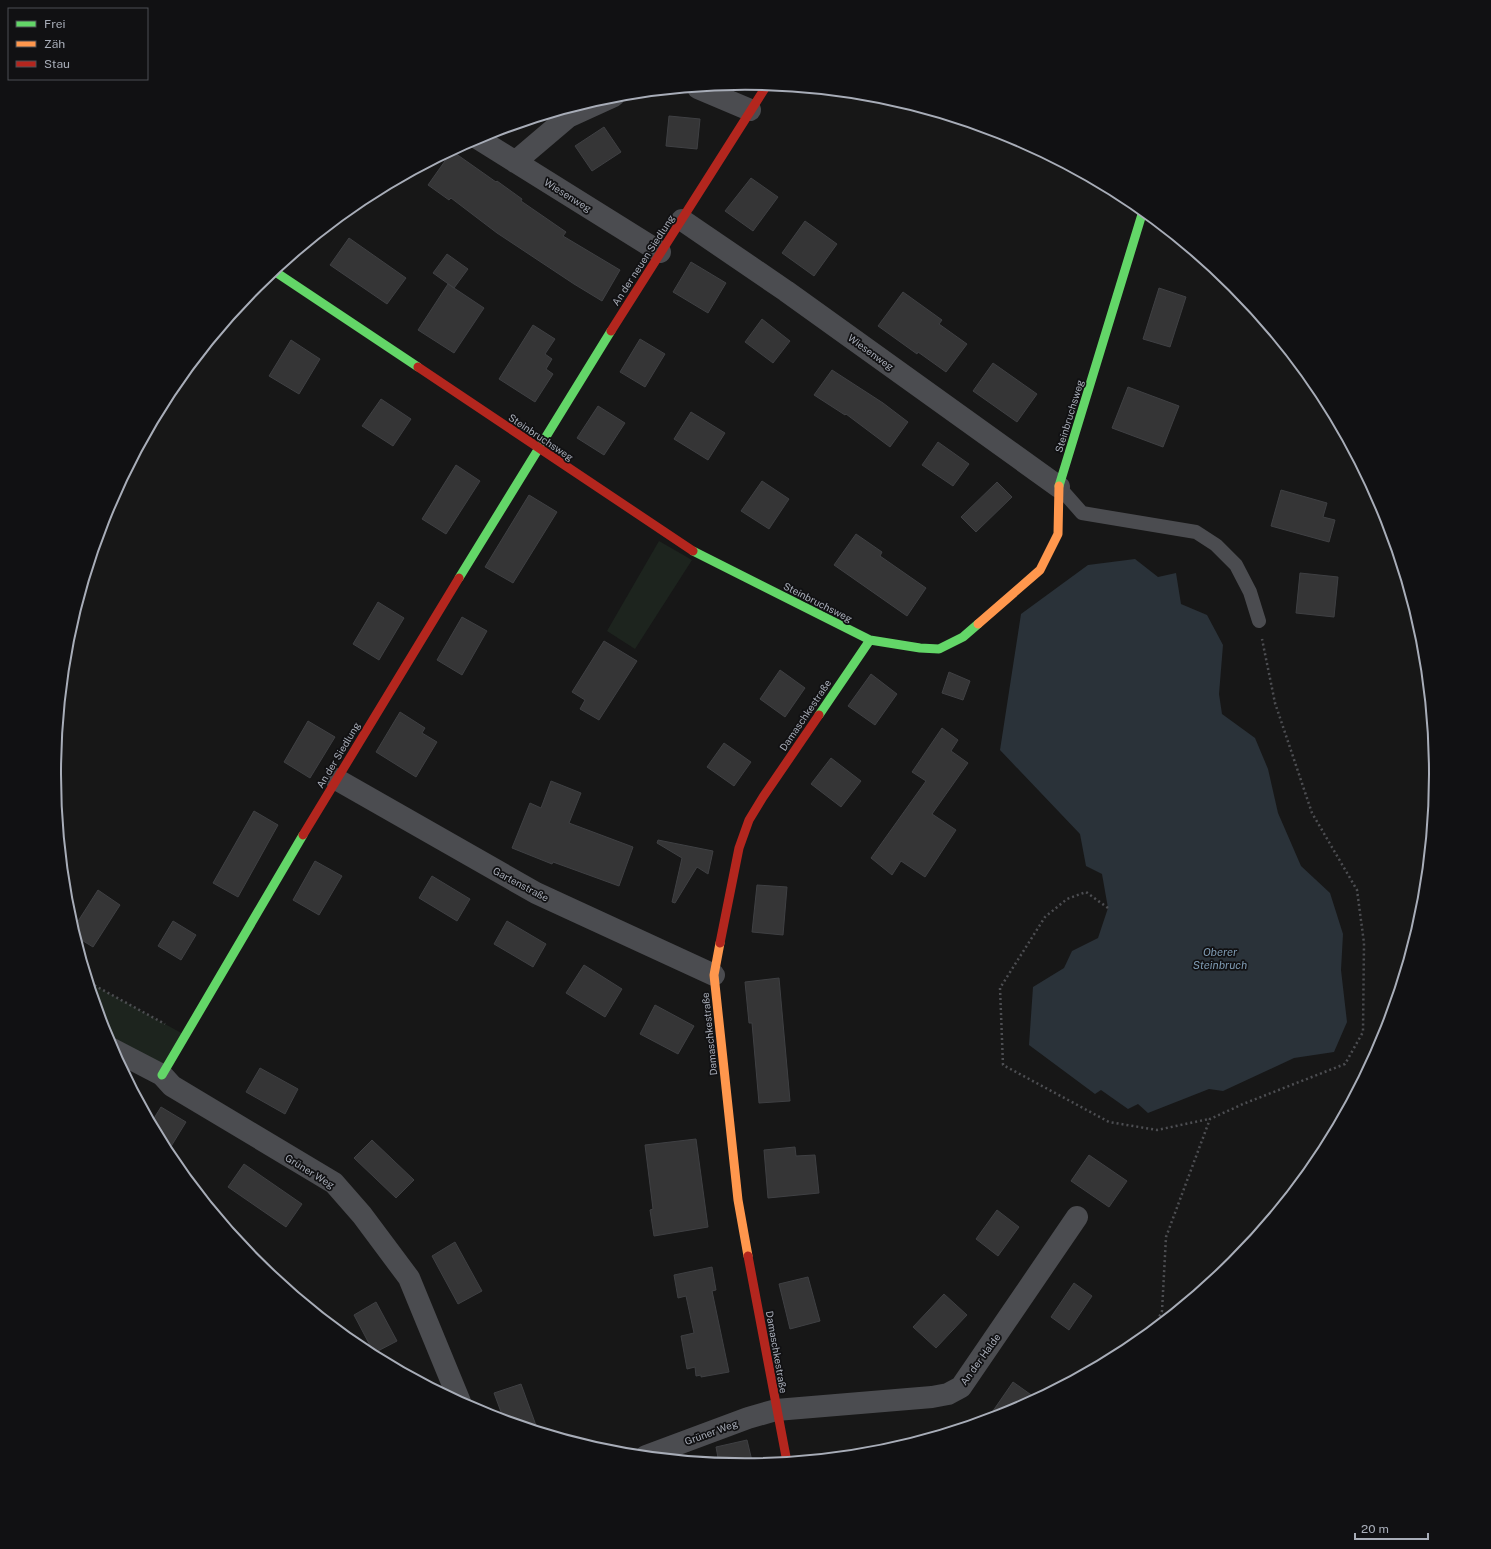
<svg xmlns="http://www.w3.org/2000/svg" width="1491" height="1549" font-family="'Public Sans',sans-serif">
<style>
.green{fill:#1d241e}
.water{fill:#2a3239}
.building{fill:#353536;stroke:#3f4043}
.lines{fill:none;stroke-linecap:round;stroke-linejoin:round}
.path{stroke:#4d4e52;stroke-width:2.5;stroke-dasharray:2 3;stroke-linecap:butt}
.lane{stroke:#4b4c50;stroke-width:14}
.street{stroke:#4b4c50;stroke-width:22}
.fast{stroke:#63d668;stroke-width:9}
.slow{stroke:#ff974d;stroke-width:9}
.jam{stroke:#b3261e;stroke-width:9}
.labels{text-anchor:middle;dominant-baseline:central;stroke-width:3.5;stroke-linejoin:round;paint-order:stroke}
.street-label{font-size:10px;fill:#a8adb8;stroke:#111113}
.water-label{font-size:11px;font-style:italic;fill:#7f9bb3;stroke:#111113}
.rim{fill:none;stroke:#a8adb8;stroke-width:2}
</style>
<rect width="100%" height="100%" fill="#171717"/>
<path class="green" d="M659 541 692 560 635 649 607 631Z
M90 983 185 1035 162 1075 112 1049 107 1039Z"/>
<path class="water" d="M1135 559 1158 577 1176 573 1181 604 1207 615 1223 645 1219 694 1222 714 1255 738 1268 769 1278 813 1301 866 1330 893 1343 934 1341 970 1347 1022 1334 1052 1294 1058 1223 1091 1209 1089 1148 1113 1138 1104 1128 1109 1101 1090 1095 1094 1029 1045 1033 987 1064 968 1072 951 1098 938 1108 908 1102 874 1086 866 1080 834 1000 750 1021 614 1088 565Z"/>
<path class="building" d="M669 116 700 119 697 149 666 146Z
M604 127 621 152 592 171 575 146Z
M452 151 496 182 497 181 522 199 521 201 566 232 563 236 620 270 602 301 574 284 497 233 451 198 449 200 428 185Z
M751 178 778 197 753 231 725 211Z
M805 221 837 244 814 276 782 253Z
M349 238 406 278 387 304 330 265Z
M447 254 468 269 454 288 433 273Z
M691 262 726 283 708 313 673 292Z
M448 284 484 308 454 353 418 330Z
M1159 288 1186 297 1170 347 1143 339Z
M903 292 942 320 939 324 967 344 946 372 918 352 917 354 878 326Z
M762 319 790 341 773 363 745 342Z
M533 325 555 339 545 354 552 359 546 369 553 374 535 402 499 379Z
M640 339 665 354 645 387 620 372Z
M291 340 320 359 299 394 269 376Z
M993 363 1037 394 1017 422 973 391Z
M832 370 883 403 908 422 890 447 846 414 845 415 814 395Z
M1128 387 1179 406 1163 447 1112 428Z
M381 399 411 419 393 446 362 426Z
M598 406 625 423 604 455 577 438Z
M691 412 725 433 708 460 674 439Z
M938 442 969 464 953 486 922 465Z
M456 465 480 481 446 534 422 519Z
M762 481 789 499 769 529 741 511Z
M997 482 1012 497 976 532 961 517Z
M1281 490 1327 503 1323 517 1335 520 1329 542 1271 526Z
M529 495 557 512 513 583 485 567Z
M856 534 882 552 880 556 926 588 907 616 834 565Z
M1300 573 1338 577 1334 617 1296 613Z
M378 602 404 618 379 660 353 644Z
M462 617 487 631 462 675 437 660Z
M604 641 637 661 599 720 580 709 585 700 572 692Z
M780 670 805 688 785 717 760 699Z
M949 672 970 681 963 700 942 693Z
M871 674 897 694 875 725 848 706Z
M400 712 425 728 422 733 437 742 416 777 376 752Z
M308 721 335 737 310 778 284 762Z
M942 728 958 740 951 751 968 763 932 814 956 830 925 877 901 861 892 875 871 858 926 781 912 772Z
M724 743 751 762 734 786 707 767Z
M831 758 861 781 841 807 811 784Z
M551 781 581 793 569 823 633 847 619 886 553 862 552 864 512 848 530 803 541 808Z
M254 811 278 825 238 897 213 883Z
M658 840 713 851 708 874 697 867 675 903 672 902 682 858 657 843Z
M315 861 342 876 319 915 293 900Z
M432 876 470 899 457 921 419 898Z
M757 885 787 887 783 935 752 932Z
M98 890 120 905 93 947 75 936 73 929Z
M173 921 196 935 181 960 158 946Z
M507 921 546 944 533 967 494 944Z
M584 965 622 989 605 1017 566 993Z
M779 978 790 1101 759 1103 752 1023H749L745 982Z
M655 1005 694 1026 678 1054 640 1034Z
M260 1068 298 1089 285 1114 246 1092Z
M161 1107 186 1122 167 1153 151 1123Z
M696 1139 708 1227 654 1236 650 1210 653 1209 645 1145Z
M372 1140 414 1180 396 1198 354 1158Z
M795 1147 796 1156 815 1155 819 1193 768 1198 764 1150Z
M1089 1155 1127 1181 1109 1207 1071 1181Z
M244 1164 302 1204 286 1227 228 1187Z
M997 1210 1019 1227 998 1256 976 1239Z
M455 1242 482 1291 458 1304 432 1256Z
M712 1267 716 1290 712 1291 729 1372 701 1377V1375L696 1376 695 1367 687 1369 681 1336 694 1333 686 1296 678 1298 674 1275Z
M808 1277 820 1321 790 1329 779 1284Z
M1074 1283 1092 1296 1069 1330 1051 1317Z
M944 1294 967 1315 936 1348 913 1327Z
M376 1302 397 1341 374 1353 354 1315Z
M1013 1382 1037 1399 1010 1413 986 1421Z
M521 1384 538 1431 504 1420 494 1393Z
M747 1440 753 1465 745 1466 719 1463 716 1447Z"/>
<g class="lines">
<path class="path" d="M1108 908 1086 892 1067 899 1045 917 1000 988 1003 1065 1109 1122 1157 1130 1209 1119
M90 983 165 1024
M1153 1330 1162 1311 1166 1237 1210 1119 1243 1104 1345 1064 1363 1032 1364 943 1357 890 1312 813 1275 703 1262 639"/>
<path class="lane" d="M1059 487 1082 513 1196 532 1216 545 1236 565 1250 592 1259 621"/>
<path class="street" d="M698 88 750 110
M477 138 660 252
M515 162 568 117 614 96
M682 220 786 291 1059 487
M336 779 536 893 714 975
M112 1049 162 1075 172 1086 334 1183 362 1215 409 1278 460 1402
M646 1456 748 1418 776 1410 932 1397 948 1394 961 1387 1077 1217"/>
<path class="fast" d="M274 271 418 367
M1059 486 1143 211
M693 551 870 640 920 648 939 649 963 637 978 624
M459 578 611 331
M819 715 870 640
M162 1075 303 835"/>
<path class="slow" d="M978 624 1040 570 1058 534 1059 486
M720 943 714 975 738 1200 748 1256"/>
<path class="jam" d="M611 331 767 85
M418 367 693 551
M303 835 459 578
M720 943 739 848 749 820 763 797 819 715
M748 1256 787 1462"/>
</g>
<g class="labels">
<g class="street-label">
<text transform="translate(568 195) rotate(32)">Wiesenweg</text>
<text transform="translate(643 260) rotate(-57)">An der neuen Siedlung</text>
<text transform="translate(871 352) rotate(36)">Wiesenweg</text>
<text transform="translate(1069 416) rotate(-73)">Steinbruchsweg</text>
<text transform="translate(541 437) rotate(34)">Steinbruchsweg</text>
<text transform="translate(818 602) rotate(27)">Steinbruchsweg</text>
<text transform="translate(805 715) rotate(-56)">Damaschkestraße</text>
<text transform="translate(338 755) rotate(-59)">An der Siedlung</text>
<text transform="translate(521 884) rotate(28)">Gartenstraße</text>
<text transform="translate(709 1034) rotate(-96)">Damaschkestraße</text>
<text transform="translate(310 1171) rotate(32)">Grüner Weg</text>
<text transform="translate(777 1352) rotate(80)">Damaschkestraße</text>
<text transform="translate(980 1359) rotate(-54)">An der Halde</text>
<text transform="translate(711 1432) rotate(-20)">Grüner Weg</text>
</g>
<g class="water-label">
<text x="1220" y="952">Oberer<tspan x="1220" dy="13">Steinbruch</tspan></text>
</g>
</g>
<path d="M0 0H1491V1549H0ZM61 774a684 684 0 1 1 1368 0a684 684 0 1 1-1368 0Z" fill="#111113" fill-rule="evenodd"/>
<path class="rim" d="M61 774a684 684 0 1 1 1368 0a684 684 0 1 1-1368 0Z"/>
<rect x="8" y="8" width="140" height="72" fill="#111113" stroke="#4d4f55"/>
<rect x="16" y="21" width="20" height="6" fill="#63d668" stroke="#4d4f55"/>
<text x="44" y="28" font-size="12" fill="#a8adb8">Frei</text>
<rect x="16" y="41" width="20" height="6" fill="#ff974d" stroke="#4d4f55"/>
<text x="44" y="48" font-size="12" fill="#a8adb8">Zäh</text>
<rect x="16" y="61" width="20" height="6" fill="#b3261e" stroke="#4d4f55"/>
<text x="44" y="68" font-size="12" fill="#a8adb8">Stau</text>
<path d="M1355 1533v6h73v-6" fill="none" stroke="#a8adb8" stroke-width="2"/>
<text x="1361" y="1533" font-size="12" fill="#a8adb8" stroke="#111113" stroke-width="3" paint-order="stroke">20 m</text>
</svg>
